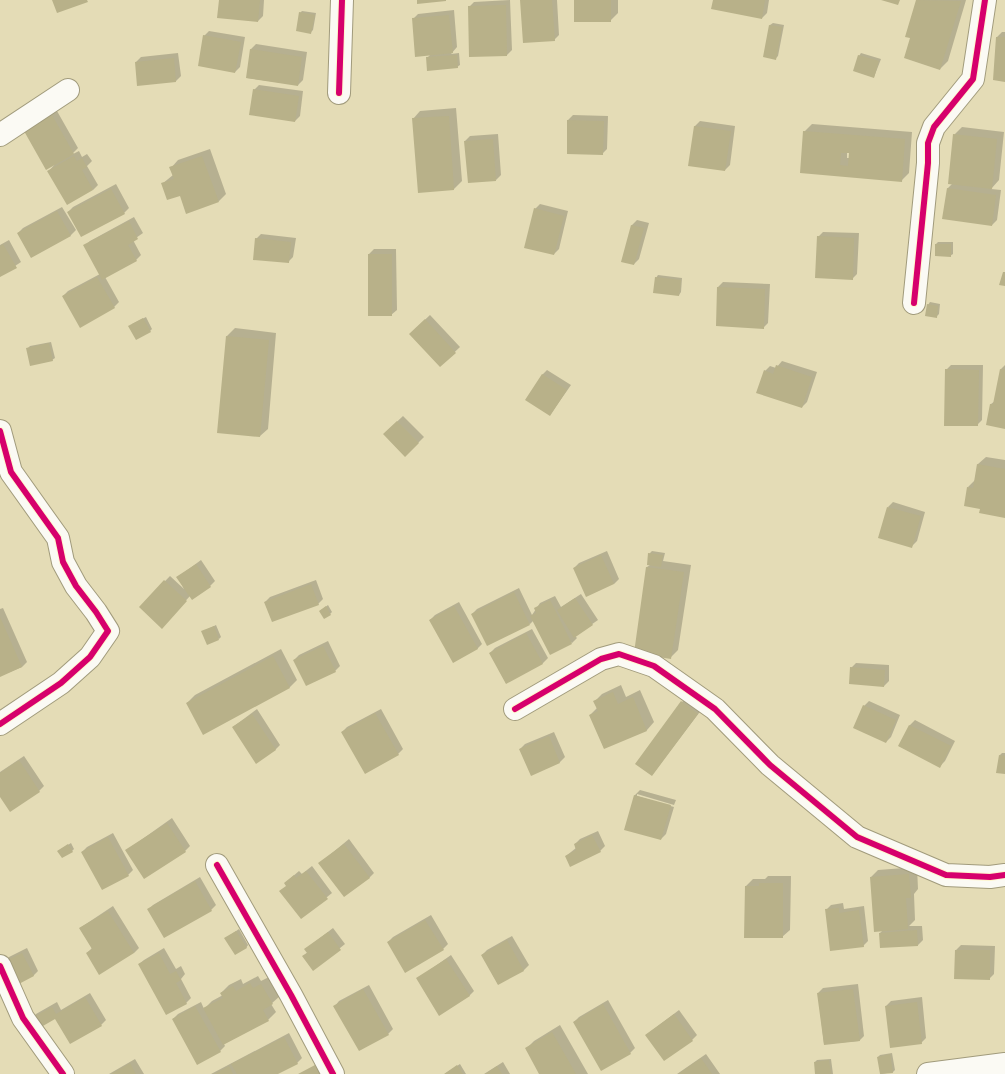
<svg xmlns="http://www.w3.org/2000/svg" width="1005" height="1074" font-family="'Alegreya Sans',sans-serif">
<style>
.shadow{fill:#0003;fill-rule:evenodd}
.building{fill:#b8b189;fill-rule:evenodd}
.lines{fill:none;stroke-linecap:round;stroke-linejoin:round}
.minor-casing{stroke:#a19b7c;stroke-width:24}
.minor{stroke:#fbfaf4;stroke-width:22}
.cycleway-casing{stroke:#fef6cd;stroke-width:8}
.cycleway{stroke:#d6006c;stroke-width:6}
</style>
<rect width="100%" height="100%" fill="#e4dcb6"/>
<path class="shadow" d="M220 0H264L263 16 258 21Z
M510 0 512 50 507 55 470 56 469 7 474 2Z
M521 0H557L559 35 554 40Z
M575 0H618V13L610 21Z
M714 0H769L767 13 762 18Z
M917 0H966L948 61 940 69 911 37 906 36Z
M454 10 457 47 451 54 459 53 460 65 457 67 427 58 430 55 413 19 418 14Z
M302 11 316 13 313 30 311 32 300 13Z
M773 23 784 25 778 56 775 59 764 56 770 25Z
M209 31 245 37 240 67 235 72 204 36Z
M1002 32H1005V81L997 37Z
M256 44 307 52 303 80 298 85 247 78 251 49Z
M178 53 181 76 176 81 136 62 141 57Z
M861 53 881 59 874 77 859 56Z
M259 85 303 91 300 116 295 121 254 90Z
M456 108 462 181 454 189 419 191 413 119 420 111Z
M57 111 78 148 71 155 79 151 82 157 87 154 92 161 87 166 98 185 93 190 49 171 55 164 30 126Z
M573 115 608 116 607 149 602 154 568 153V120Z
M700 121 735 126 730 165 725 170 689 165 695 126Z
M812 124 912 132 909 173 901 181 801 172 804 132ZM847 152H850V158H847Z
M962 127 1004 132 999 180 991 189 1001 190 997 220 992 225 943 218 948 188 952 184 954 135Z
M498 134 501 175 496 180 465 141 470 136Z
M210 149 226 194 219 201 180 194 162 184 173 175 171 168 178 160Z
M116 184 129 208 124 213 68 212 73 207Z
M540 204 568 211 559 249 554 254 535 209Z
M62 207 76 230 71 235 31 257 18 233 23 228Z
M134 217 143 233 133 240 141 255 136 260 105 277 119 302 114 307 63 296 68 291 100 274 85 246 90 241Z
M637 220 649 223 639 259 634 264 622 261 632 225Z
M823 232 859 233 857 274 852 279 818 237Z
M261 234 296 238 293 257 288 262 256 239Z
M9 240 21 262 0 276V245Z
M938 242H953V254L950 256 936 255V244Z
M374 249H396L397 310 391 315 369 254Z
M658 275 682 278 681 292 679 295 656 278Z
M723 282 770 284 768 323 763 328 718 287Z
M930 302 940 304 939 314 937 316 928 305Z
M430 315 460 347 440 366 410 334Z
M146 317 152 329 150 331 132 324Z
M235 328 276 333 268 429 260 436 227 336Z
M51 342 55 358 52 360 27 349 30 346Z
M782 361 817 372 807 402 802 407 765 371 770 366 776 368Z
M951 365H983L982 420 977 425 946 370Z
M1005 365V428L991 404 995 401 1001 369Z
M547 370 571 385 550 415 542 375Z
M403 416 424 437 405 456 384 434Z
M986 457 1005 460V517L981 508 968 487 975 480 978 464Z
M893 502 925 512 917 541 912 546 888 507Z
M607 551 619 579 614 584 574 568 579 563Z
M652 551 665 553 663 561 691 565 678 650 671 657 635 652 647 567 650 565 649 554Z
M201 560 215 581 210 586 190 596 166 622 140 607 170 576 184 589 178 577Z
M316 580 323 599 318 604 265 602 270 597Z
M519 588 532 615 540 603 555 596 561 607 581 594 598 620 575 636 577 638 572 643 533 621 530 624 472 614 477 609Z
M459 602 482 644 477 649 430 620 435 615Z
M328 605 332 612 330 614 320 611Z
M3 608 27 662 22 667 0 676V609Z
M216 625 221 637 219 639 202 632Z
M532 629 548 658 543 663 506 683 490 653 495 648Z
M328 641 340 666 335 671 294 660 299 655Z
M281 649 297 680 290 687 204 733 187 703 195 695Z
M856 663 889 665V681L884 686 851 668Z
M621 685 626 697 640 690 654 722 647 730 604 748 590 715 597 708 595 701 602 694Z
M687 697 702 709 652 775 682 702Z
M869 701 900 715 891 737 886 742 864 706Z
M257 709 280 745 275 750 233 727Z
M381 709 403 749 398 754 342 732 347 727Z
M915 720 955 741 945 761 940 766 899 746 910 725Z
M554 732 565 757 560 762 531 774 520 749 525 744Z
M1002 753H1005V773L998 772 1000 755Z
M24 756 44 786 39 791 0 795V772Z
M640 790 676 800 674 805 637 794V796L674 807 666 834 661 839 625 829 635 795Z
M172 818 190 846 185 851 127 850Z
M598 831 605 846 600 851 566 856 576 848 575 844 580 839Z
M113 833 133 870 128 875 82 852 87 847Z
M349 839 374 873 369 878 320 863Z
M71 843 74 849 72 851H58Z
M312 866 332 893 301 918 285 883 299 871 302 874Z
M917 867 918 889 914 894 915 920 909 926H922L923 940 918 945 880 933 883 930 871 877 878 870Z
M768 876H791L790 930 782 937 746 886 753 879H765Z
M200 877 216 905 211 910H148L153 905Z
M843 903 844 909 864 906 868 941 863 946 826 910 831 905Z
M113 906 139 948 134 953H87L92 948 80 928Z
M431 915 448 944 443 949 388 942 393 937Z
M333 928 345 944 313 970 303 956 308 952 311 945Z
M239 929 248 945 246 948 226 938Z
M512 936 529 965 524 970 498 984 482 955 487 950Z
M961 945 995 946 994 974 989 979 956 950Z
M27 948 38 971 33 976 4 962 9 957Z
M164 948 176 969 181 966 185 974 181 979 191 998 186 1003 139 964 144 960Z
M451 955 474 991 469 996 417 979Z
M258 976 261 981 269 977 280 996 271 1004 276 1012 268 1020 224 1044 225 1046 220 1051 173 1019 178 1014 201 1002 204 1009 212 1001 223 995 221 993 229 985 241 979 243 984Z
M858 984 864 1036 859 1041 824 1044 818 993 823 988Z
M369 985 393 1029 388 1034 360 1050 335 1006 339 1001Z
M90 993 106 1020 101 1025 55 1018 31 1019 36 1014 57 1002 61 1010Z
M922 997 926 1038 921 1043 886 1006 891 1001Z
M608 1000 635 1048 630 1053 574 1022 579 1017Z
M679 1010 697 1035 692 1040 646 1035Z
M560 1025 588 1074H541L526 1049 534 1041Z
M289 1033 302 1058 297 1063 276 1074H211Z
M892 1053 895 1070 893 1072 881 1074 878 1057 880 1055Z
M706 1054 720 1074H677Z
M135 1059 144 1074H109Z
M831 1059 833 1074H816L815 1062 817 1060Z
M503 1062 510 1074H484Z
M460 1064 466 1074H445L446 1073Z"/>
<path class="building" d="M52 0H87L88 2 57 13Z
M219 0H260L258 22 217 18Z
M417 0H446V1L417 4Z
M520 0H552L555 41 523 43Z
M574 0H611V22H574Z
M713 0H765L762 19 711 9Z
M881 0H900L898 5Z
M916 0 961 1 940 70 904 58 910 38 905 37Z
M506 5 507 56 469 57 468 6Z
M299 12 315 15 311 34 296 31Z
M449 15 453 53 415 57 412 18Z
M769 25 782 27 776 60 763 57Z
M203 35 241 42 235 73 198 66Z
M996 37H1005V82L993 80Z
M250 49 302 57 298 86 246 78Z
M457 55 458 68 427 71 426 57Z
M858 55 879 61 874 78 853 71Z
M174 58 176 82 137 86 135 62Z
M253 89 299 96 295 122 249 115Z
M52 115 74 154 46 170 24 131Z
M449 116 454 190 418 193 412 118Z
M567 120 604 121 603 155 567 154Z
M694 126 731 131 725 171 688 166Z
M803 131 905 139 902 182 800 173ZM841 153H849L848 166 840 165Z
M953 134 997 139 992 189 948 184Z
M493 139 496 181 468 183 464 141Z
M74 156 77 161 82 158 87 167 82 170 93 190 67 205 47 171Z
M202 156 219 202 186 214 180 196 167 200 161 183 174 179 169 167Z
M947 188 996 195 992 226 942 219Z
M111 189 125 214 81 237 67 212Z
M534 208 564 216 554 255 524 248Z
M57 211 71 236 31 258 17 233Z
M129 221 138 239 128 245 137 261 102 280 83 245Z
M631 225 644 228 634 265 621 262Z
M817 236 854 238 853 280 815 278Z
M255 238 291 242 289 263 253 260Z
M3 244 17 268 0 277V246Z
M935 244H951V257L935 256Z
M368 254H392V316H368Z
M1003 272H1005V286L999 285Z
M97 277 115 308 80 328 62 296Z
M655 277 681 280 679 296 653 293Z
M717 287 765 289 764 329 716 326Z
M927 304 938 306 937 318 925 316Z
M143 318 151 332 136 340 128 326Z
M425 319 456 353 440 367 409 334Z
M226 336 269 340 260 437 217 433Z
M49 343 53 361 30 366 26 348Z
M776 365 812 377 802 408 756 393 764 370 773 374Z
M945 369 979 370 978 426H944Z
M1000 369 1005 370V429L986 425 990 404H993Z
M542 374 567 390 550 416 525 400Z
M397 421 419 443 405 457 383 434Z
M977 464 1005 469V518L979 513 980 509 964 506 967 487 973 488Z
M887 507 921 516 912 548 878 538Z
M648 553 663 555 661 567 647 565Z
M601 555 614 584 586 597 573 568Z
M196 564 211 587 192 600 176 577Z
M646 567 684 572 671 659 634 653Z
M164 580 187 601 162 629 139 607Z
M311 584 319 605 272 622 264 602Z
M514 592 530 625 487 646 471 614Z
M575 598 593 625 574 638 557 610Z
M550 600 572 644 550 655 530 616 536 613 534 608Z
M326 606 331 615 324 619 319 611Z
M454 606 478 649 453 663 429 620Z
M0 617 22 667 0 677Z
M214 626 219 640 207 645 201 631Z
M526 633 543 664 506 684 489 653Z
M323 646 336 672 306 686 293 660Z
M273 656 290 688 203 735 186 703Z
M850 667 885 670 884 687 849 684Z
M613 692 618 704 633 697 647 731 604 749 589 715 598 711 593 701Z
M681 701 698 714 652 776 635 764Z
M863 705 896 720 886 743 853 728Z
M375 713 399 755 365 774 341 732Z
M252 714 276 750 256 764 232 727Z
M909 725 951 746 940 768 898 746Z
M549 736 560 763 531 776 519 749Z
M999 755 1005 756V774L996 773Z
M19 760 40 792 10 812 0 797V773Z
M634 795 671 805 661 840 624 830Z
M167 823 186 852 144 879 125 850Z
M592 835 601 852 570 867 565 856 576 850 574 844Z
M108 837 129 876 102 890 81 852Z
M68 844 73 852 62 858 57 851Z
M344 844 370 878 344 897 318 863Z
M306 871 328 899 301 919 279 891 286 886 284 883 294 875 296 878Z
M909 874 911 898H906L908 929 874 932 870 877Z
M195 881 212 911 164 938 147 909Z
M759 883H783V938H744L745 886H759Z
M839 908V913L859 910 864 947 830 951 825 909Z
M108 911 134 953 99 975 86 953 92 949 79 928Z
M425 920 444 950 405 973 387 942Z
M917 930 918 946 880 948 879 933Z
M236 931 247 948 235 955 224 938Z
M328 932 341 950 313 971 302 956 307 953 304 949Z
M507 940 524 971 498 985 481 955Z
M955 950H990V980L954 979Z
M22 953 34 976 15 986 3 962Z
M159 953 170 974 176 971 181 980 176 983 187 1004 166 1015 138 964Z
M446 959 470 996 439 1016 416 978Z
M250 983 253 988 261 984 273 1004 263 1010 269 1021 223 1045 203 1008 223 998 220 993 233 986 236 991Z
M363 989 389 1035 359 1051 333 1006Z
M853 989 860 1041 824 1045 817 993Z
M85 997 102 1026 70 1044 55 1019 36 1030 30 1019 52 1007 56 1014Z
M917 1002 922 1044 890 1048 885 1006Z
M603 1004 631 1054 601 1071 573 1022Z
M195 1006 221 1052 197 1065 172 1019Z
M674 1014 693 1041 664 1061 645 1035Z
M552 1032 576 1074H539L525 1048Z
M284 1037 298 1064 278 1074H237L231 1064Z
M890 1054 893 1073 880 1074 877 1057Z
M701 1058 712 1074H678Z
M829 1060 831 1074H815L814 1062Z
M130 1063 136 1074H111Z
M315 1065 320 1074H298Z
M457 1065 463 1074H444Z
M229 1066 233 1074H214Z
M497 1066 502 1074H485Z"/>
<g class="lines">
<g class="minor-casing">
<path id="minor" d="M339 93 342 0
M0 135 68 90
M914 303 928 163V143L934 127 973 79 985 0
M0 431 11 472 58 538 63 562 76 586 96 612 108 631 90 657 61 683 0 724
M515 709 601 659 619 654 654 666 715 709 770 765 857 837 946 875 990 877 1005 875
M217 865 291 995 333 1074
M0 966 23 1018 63 1074
M928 1074 1005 1064"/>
</g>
<use href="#minor" class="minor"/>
<g class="cycleway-casing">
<path id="cycleway" d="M339 93 342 0
M914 303 928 163V143L934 127 973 79 985 0
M0 431 11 472 58 538 63 562 76 586 96 612 108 631 90 657 61 683 0 724
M515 709 601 659 619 654 654 666 715 709 770 765 857 837 946 875 990 877 1005 875
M217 865 291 995 333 1074
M0 966 23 1018 63 1074"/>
</g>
<use href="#cycleway" class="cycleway"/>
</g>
</svg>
